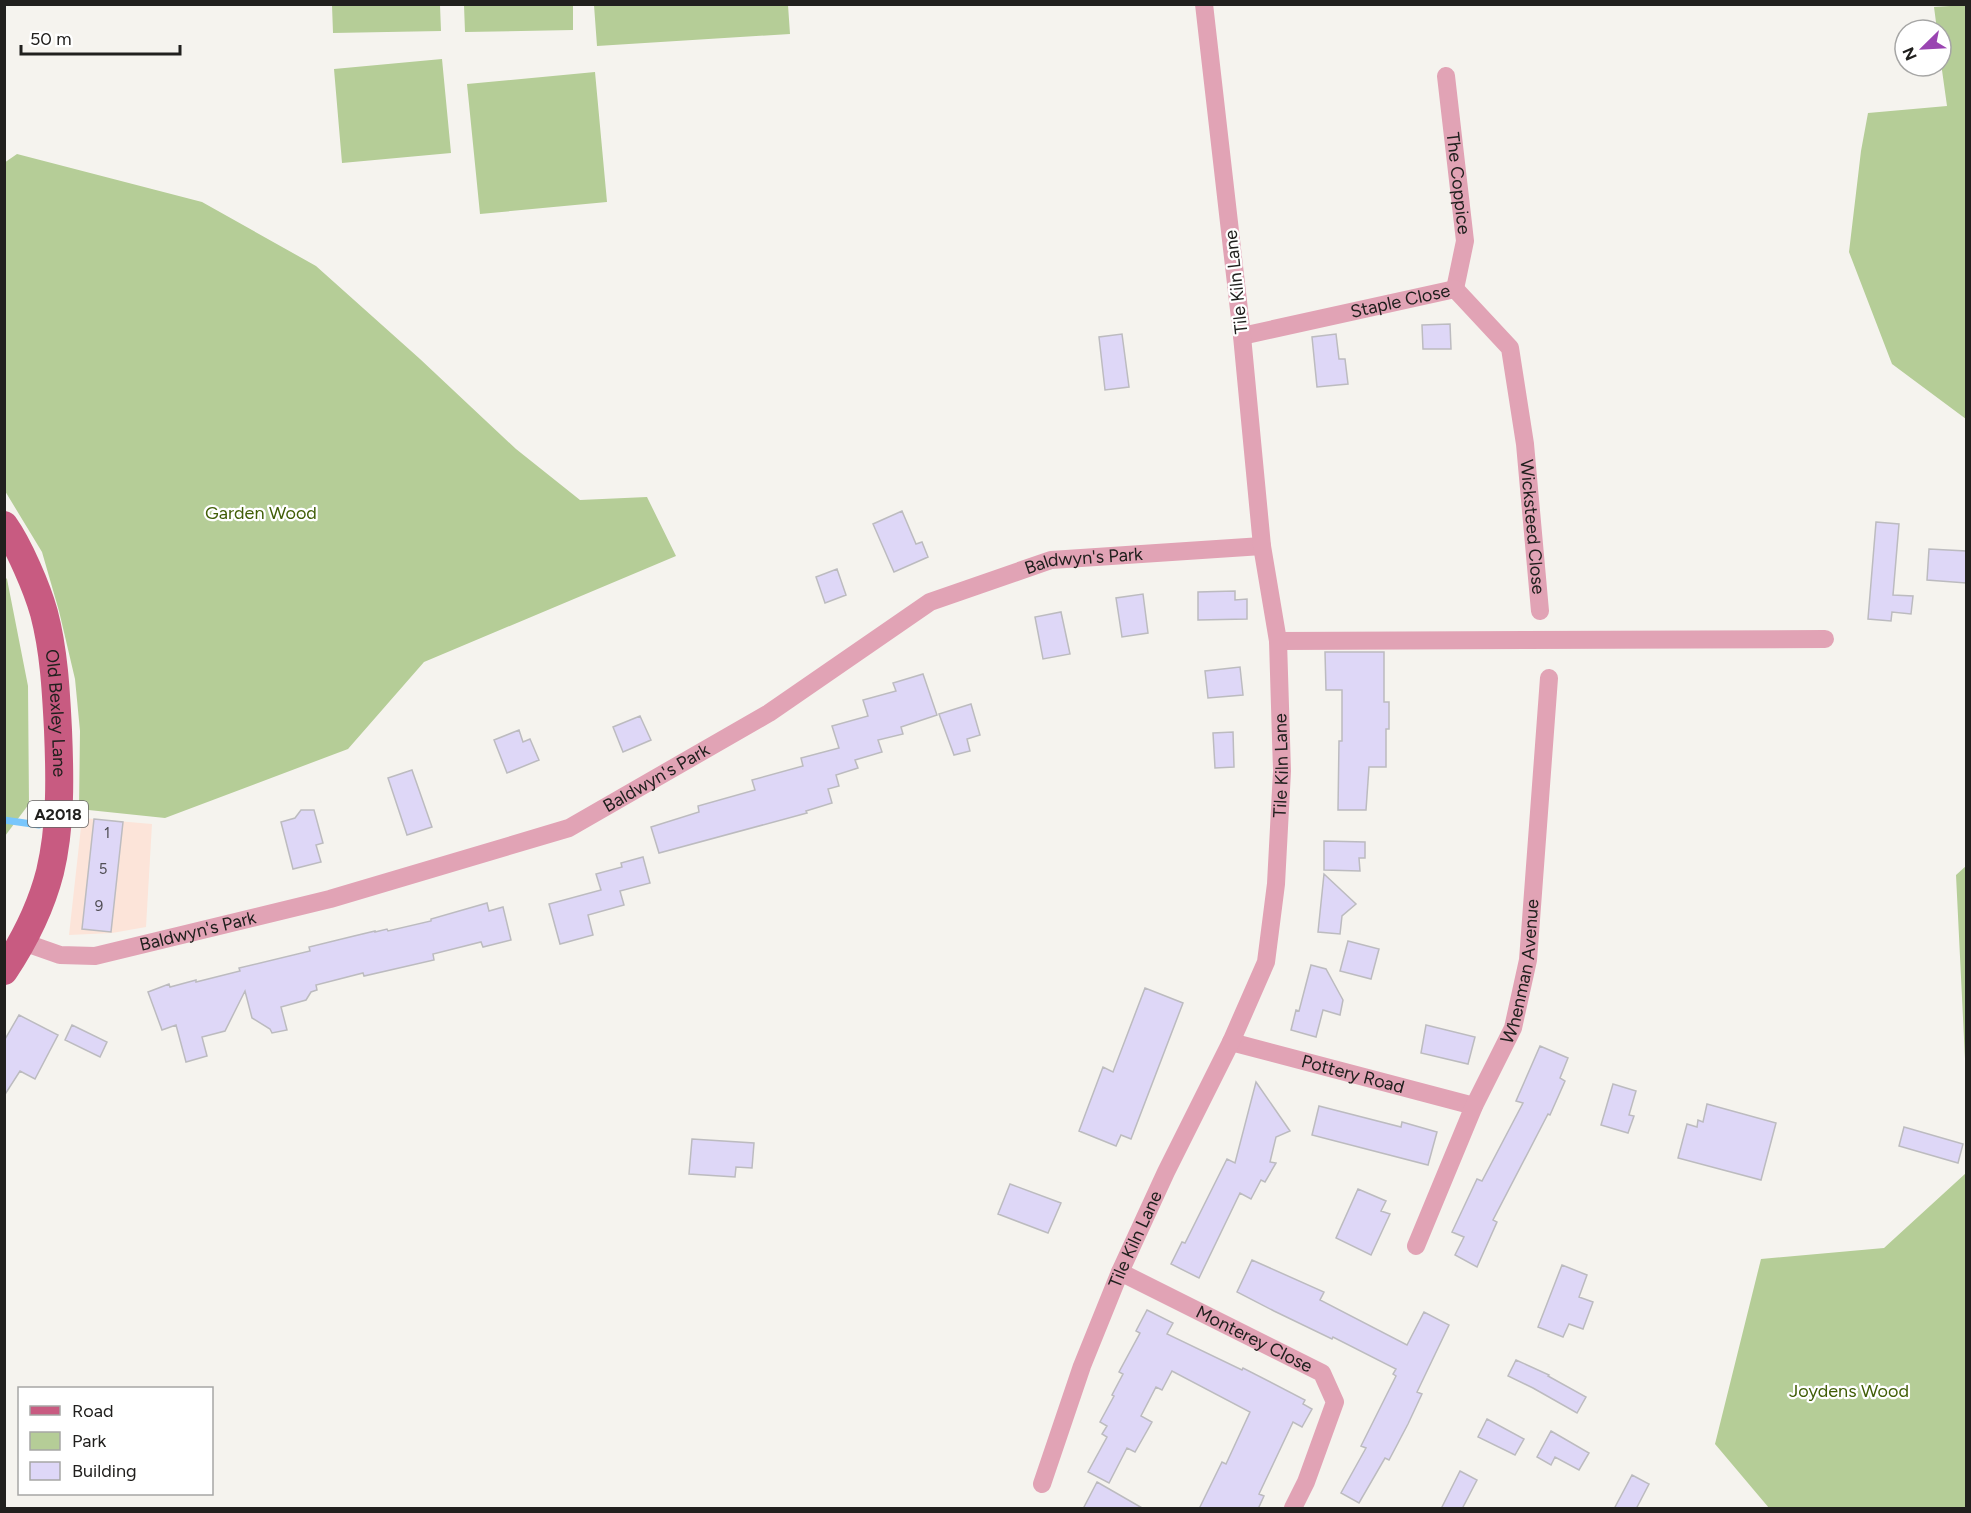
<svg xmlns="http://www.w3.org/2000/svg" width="1971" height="1513" font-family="Figtree,sans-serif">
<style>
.commercial{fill:#fce4d9}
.green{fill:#b5cd97}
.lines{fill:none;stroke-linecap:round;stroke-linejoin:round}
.stream{stroke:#78c6fc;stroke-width:7}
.building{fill:#ded7f7;stroke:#bcbbbf;stroke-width:1.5}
.street{stroke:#e1a3b5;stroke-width:18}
.primary{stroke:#c85b81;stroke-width:28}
.labels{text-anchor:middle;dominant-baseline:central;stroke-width:4.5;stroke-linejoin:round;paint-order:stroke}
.number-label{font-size:15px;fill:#504e54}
.shield{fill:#fff;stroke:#646362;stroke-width:1.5}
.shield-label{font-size:16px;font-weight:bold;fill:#21201e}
.street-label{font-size:18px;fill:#21201e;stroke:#fff}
.park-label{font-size:18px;fill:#415e07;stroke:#fff}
</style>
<rect width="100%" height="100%" fill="#f5f3ee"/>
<path class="commercial" d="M82 818 152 824 146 927 112 933 69 935Z"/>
<path class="green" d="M332 5H440L441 31 333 33Z
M464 5H573V30L465 32Z
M594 5H788L790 34 597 46Z
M1966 5V419L1892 364 1849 252 1861 151 1868 113 1947 106 1941 63V30H1937L1934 7Z
M442 59 451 153 342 163 334 69Z
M595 72 607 202 480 214 467 84Z
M17 154 202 202 316 266 420 359 516 449 580 500 647 497 676 556 424 662 348 749 165 818 79 809 80 731 75 679 59 611 42 552 5 491 4 163Z
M4 576 7 579 28 686 29 804 5 836Z
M1966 866V1079L1956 875Z
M1966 1173V1508H1769L1715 1444 1761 1259 1884 1248Z"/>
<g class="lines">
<path class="stream" d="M4 820 39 825"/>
</g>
<path class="building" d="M1450 324 1451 349H1423L1422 325Z
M1122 334 1129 387 1105 390 1099 337Z
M1336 334 1339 359H1345L1348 384 1317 387 1312 337Z
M902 511 916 544 922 542 928 557 894 572 873 524Z
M1876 522 1899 524 1893 595 1913 596 1911 614 1892 612 1891 621 1868 619Z
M1929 549 1966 551V583L1927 580Z
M837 569 846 595 825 603 816 577Z
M1235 591V600L1247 599V619L1198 620V592Z
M1143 594 1148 633 1122 637 1116 598Z
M1061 612 1070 654 1043 659 1035 617Z
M1325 652H1384V702H1389V729H1386V767H1369L1366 810H1338L1339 741H1342V690H1326Z
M1240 667 1243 695 1208 698 1205 671Z
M923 674 937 715 901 727 903 734 878 740 882 752 855 760 858 768 836 775 839 786 828 789 832 803 806 811 807 813 659 853 651 827 699 812 698 806 755 790 752 780 803 766 801 758 839 748 832 726 868 716 863 700 896 691 893 683Z
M971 704 980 735 967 739 970 751 954 755 939 714Z
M640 716 651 740 623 752 613 727Z
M519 730 523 742 530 739 539 760 507 773 494 740Z
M1233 732 1234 767 1215 768 1213 733Z
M412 770 432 827 407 835 388 778Z
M301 810H314L323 843 316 845 321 862 293 869 281 822 295 818Z
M94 819 123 822 111 932 82 929Z
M1324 841 1365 842V858H1359L1360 871 1324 870Z
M643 857 650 883 620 891 624 905 588 915 593 935 560 944 549 904 601 890 596 874 622 867 621 863Z
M1324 874 1356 904 1342 916 1340 934 1318 932Z
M487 903 489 911 503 907 511 940 483 947 481 942 433 954 434 960 364 976 363 973 316 985 317 990 311 992 306 1000 281 1007 287 1030 272 1033 270 1029 252 1018 245 991 225 1031 202 1037 207 1056 186 1062 176 1025 162 1030 148 992 169 984 170 987 196 980V982L240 971 239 968 310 951 309 947 354 936 375 931V932L387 929 388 931 431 921V919Z
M1348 941 1379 949 1371 979 1340 971Z
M1311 965 1326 969 1343 1000 1340 1015 1323 1010 1316 1037 1291 1030 1296 1010 1299 1011Z
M1145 988 1183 1003 1131 1139 1121 1135 1116 1146 1079 1131 1103 1067 1113 1072Z
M19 1015 58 1035 35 1079 20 1071 4 1096V1041Z
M72 1025 107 1042 100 1057 65 1040Z
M1426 1025 1475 1037 1468 1064 1421 1053Z
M1540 1046 1568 1058 1560 1078 1565 1081 1550 1115 1548 1114 1493 1220 1497 1222 1477 1267 1455 1255 1464 1237 1452 1232 1477 1179 1482 1181 1523 1103 1516 1101Z
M1256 1082 1290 1131 1276 1137 1270 1162 1276 1163 1265 1182 1261 1180 1251 1199 1240 1193 1199 1278 1171 1264 1182 1242 1185 1243 1227 1159 1235 1163Z
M1613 1084 1636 1091 1629 1115 1634 1116 1628 1133 1601 1125Z
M1707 1104 1776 1123 1761 1180 1678 1158 1687 1124 1697 1127 1698 1120 1703 1122Z
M1319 1106 1401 1127 1402 1122 1437 1132 1428 1165 1312 1135Z
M1904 1127 1963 1144 1958 1163 1899 1146Z
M692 1139 754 1143 752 1168 736 1167 735 1177 689 1174Z
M1010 1184 1061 1203 1048 1233 998 1214Z
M1358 1189 1386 1201 1381 1211 1390 1214 1371 1255 1336 1238Z
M1252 1260 1324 1292 1320 1300 1407 1345 1424 1312 1449 1325 1417 1392 1422 1394 1408 1424 1389 1460 1385 1458 1359 1503 1341 1493 1366 1448 1361 1446 1396 1376 1393 1374 1396 1369 1333 1337 1332 1339 1274 1311 1237 1292Z
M1562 1265 1587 1275 1579 1297 1593 1302 1583 1329 1569 1324 1563 1337 1538 1327Z
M1147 1310 1173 1323 1167 1334 1242 1370 1243 1368 1305 1400 1303 1404 1312 1409 1302 1427 1293 1422 1259 1494 1264 1496 1258 1509H1199L1222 1462 1226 1464 1250 1412 1172 1371 1162 1390 1156 1387 1141 1416 1152 1422 1135 1452 1127 1448 1109 1483 1088 1472 1107 1437 1102 1434 1107 1426 1100 1422 1114 1396 1112 1395 1123 1374 1119 1372 1140 1333 1136 1331Z
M1516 1360 1549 1375 1548 1376 1586 1397 1577 1413 1533 1388 1508 1376Z
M1487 1419 1524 1439 1515 1455 1478 1437Z
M1551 1431 1589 1453 1579 1470 1555 1457 1551 1465 1537 1457Z
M1460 1471 1477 1480 1462 1509H1441Z
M1632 1475 1649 1484 1636 1509H1614Z
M1097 1482 1144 1509H1083Z"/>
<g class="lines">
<g class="street">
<path id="s1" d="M1446 76 1465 241 1455 289"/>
<path id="s2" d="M1455 289 1510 348 1525 444 1540 611"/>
<path id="s3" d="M1242 336 1455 289"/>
<path d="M1278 641 1825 639"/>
<path id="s4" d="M23 942 60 955 95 956 330 899 569 828 769 713 930 602 1051 560 1262 546"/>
<path id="s5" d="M1231 1042 1474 1106"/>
<path id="s6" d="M1416 1246 1474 1106 1513 1028 1528 960 1549 678"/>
<path id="s7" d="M1120 1272 1322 1373 1335 1402 1306 1482 1293 1508"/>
<path id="s8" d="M1042 1484 1082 1366 1120 1272 1166 1172 1231 1042 1266 962 1276 884 1282 771 1278 641 1262 546 1242 336 1204 4"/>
</g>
<path class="primary" id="s9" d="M4 525C19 546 37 588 44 613 54 651 56 691 58 730 60 777 61 826 50 872 41 907 24 941 4 971"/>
</g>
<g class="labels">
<g class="number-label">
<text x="107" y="833">1</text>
<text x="103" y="869">5</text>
<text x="99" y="906">9</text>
</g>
<rect class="shield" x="28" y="801" width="60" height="26" rx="4.5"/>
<g class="shield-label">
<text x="58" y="814">A2018</text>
</g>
<g class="street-label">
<text stroke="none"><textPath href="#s1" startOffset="108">The Coppice</textPath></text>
<text transform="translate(1236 282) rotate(-96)">Tile Kiln Lane</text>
<text stroke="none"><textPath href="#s3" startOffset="162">Staple Close</textPath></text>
<text stroke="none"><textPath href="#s2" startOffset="261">Wicksteed Close</textPath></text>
<text stroke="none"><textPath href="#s4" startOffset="1152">Baldwyn's Park</textPath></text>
<text stroke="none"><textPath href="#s9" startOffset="198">Old Bexley Lane</textPath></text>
<text stroke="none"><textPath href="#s8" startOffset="766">Tile Kiln Lane</textPath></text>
<text stroke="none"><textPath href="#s4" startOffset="666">Baldwyn's Park</textPath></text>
<text stroke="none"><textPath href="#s4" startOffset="180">Baldwyn's Park</textPath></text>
<text stroke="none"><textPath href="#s6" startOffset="296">Whenman Avenue</textPath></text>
<text stroke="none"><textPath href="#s5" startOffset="126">Pottery Road</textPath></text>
<text stroke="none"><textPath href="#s8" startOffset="262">Tile Kiln Lane</textPath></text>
<text stroke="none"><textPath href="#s7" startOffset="150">Monterey Close</textPath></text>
</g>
<g class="park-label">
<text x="261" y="513">Garden Wood</text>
<text x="1849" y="1391">Joydens Wood</text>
</g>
</g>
<rect width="1971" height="1513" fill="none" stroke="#21201e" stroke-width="12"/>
<rect x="18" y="1387" width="195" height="108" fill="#ffffff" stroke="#a6a6a5" stroke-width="1.5"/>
<rect x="30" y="1406" width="30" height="9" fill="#c85b81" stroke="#a6a6a5" stroke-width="1.5"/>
<text x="72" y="1417" font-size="18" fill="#21201e">Road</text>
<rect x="30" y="1432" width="30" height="18" fill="#b5cd97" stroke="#a6a6a5" stroke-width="1.5"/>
<text x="72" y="1447" font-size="18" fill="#21201e">Park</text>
<rect x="30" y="1462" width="30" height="18" fill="#ded7f7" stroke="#a6a6a5" stroke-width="1.5"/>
<text x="72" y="1477" font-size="18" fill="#21201e">Building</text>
<g transform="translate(1923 48) rotate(246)"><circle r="28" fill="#ffffff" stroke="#a6a6a5" stroke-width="1.5"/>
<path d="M0-4.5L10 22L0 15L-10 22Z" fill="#9a44b1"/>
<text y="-9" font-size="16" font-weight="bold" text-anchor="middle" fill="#21201e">N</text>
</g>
<path d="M21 45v9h159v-9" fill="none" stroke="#21201e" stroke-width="3"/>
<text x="30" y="45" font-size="18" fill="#21201e" stroke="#ffffff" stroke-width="4.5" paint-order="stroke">50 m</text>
</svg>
